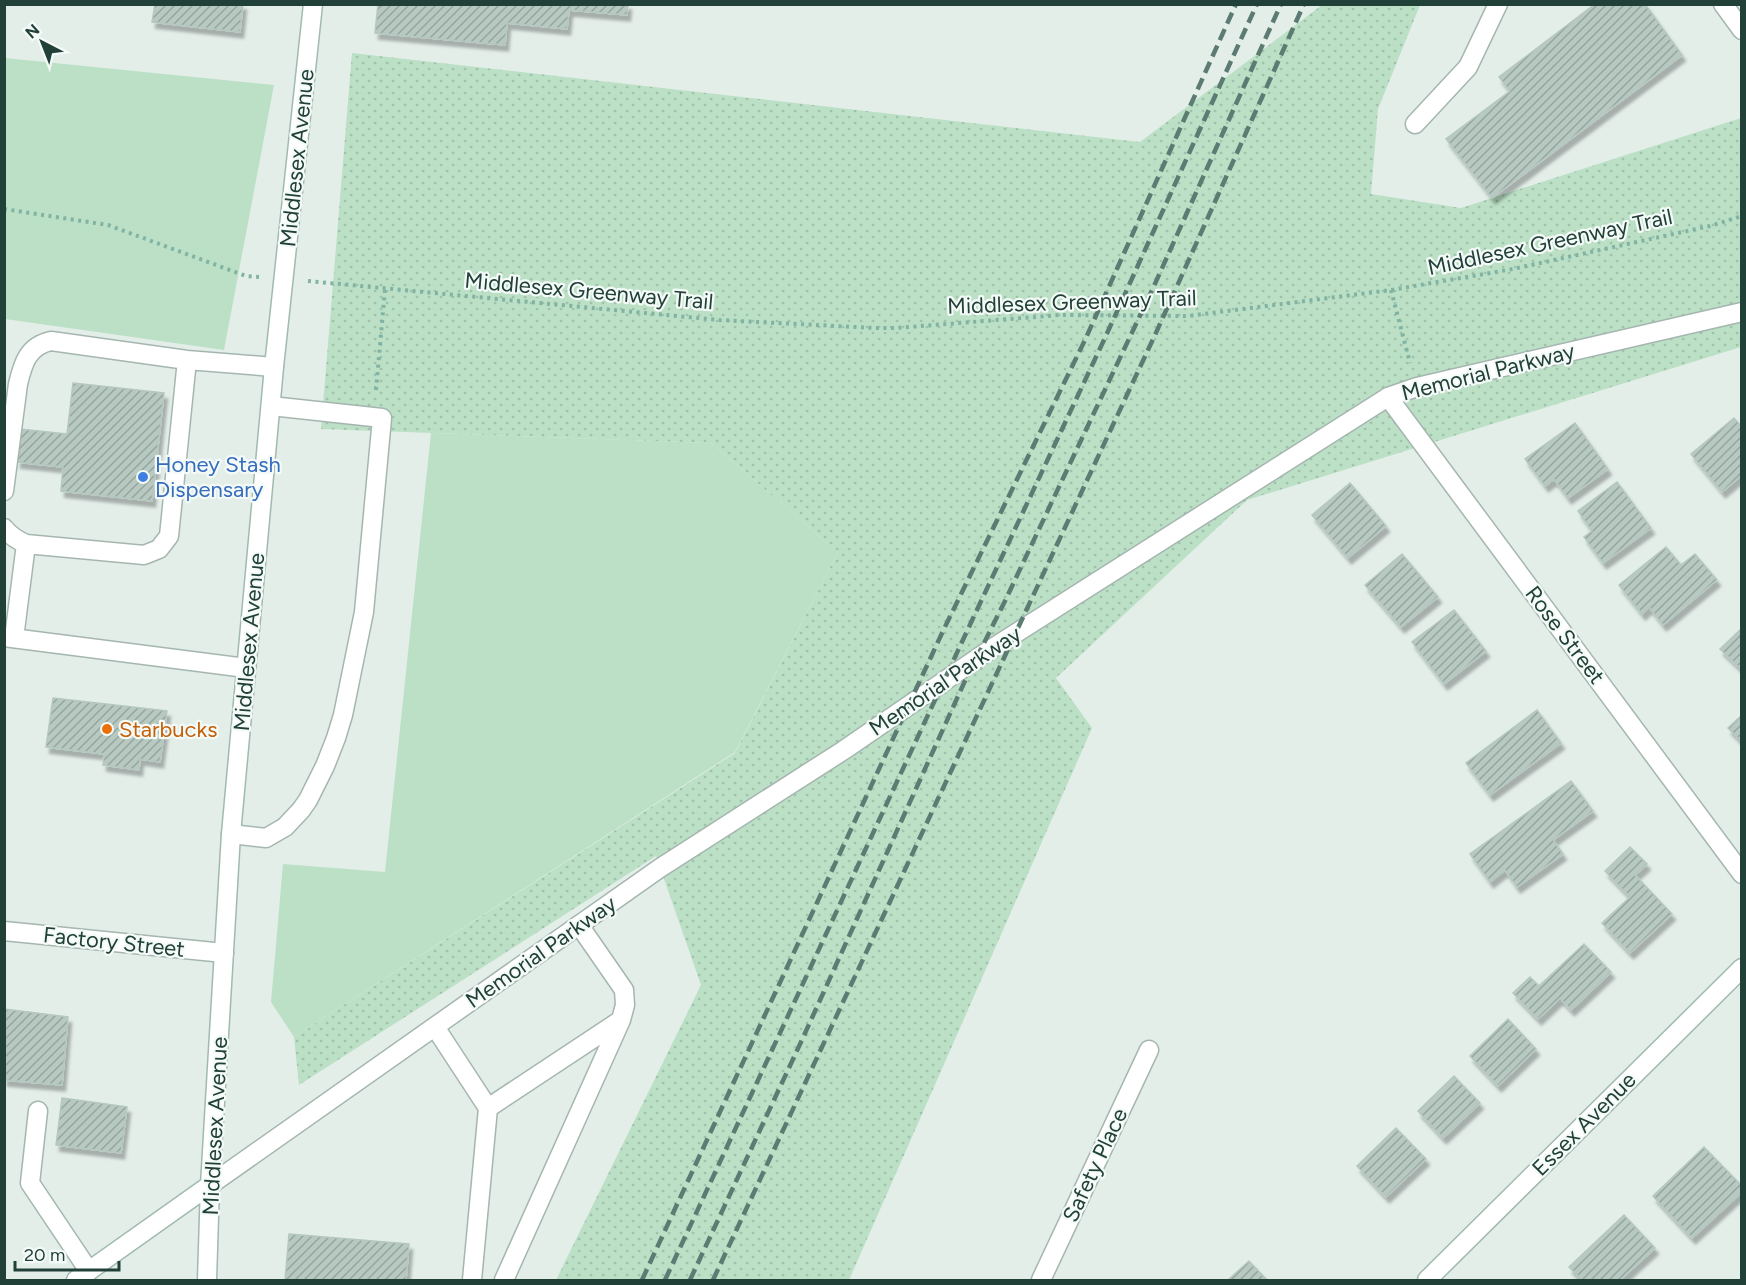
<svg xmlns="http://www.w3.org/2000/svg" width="1746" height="1285" font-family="Figtree,sans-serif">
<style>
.grass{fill:#bbe0c5}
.park{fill:url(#park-dots)}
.building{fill:url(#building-hatch);stroke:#b5c8c0;stroke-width:1.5;filter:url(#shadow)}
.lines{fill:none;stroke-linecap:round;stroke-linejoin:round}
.lane-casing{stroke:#a5b6b0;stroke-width:21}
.street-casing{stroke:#a5b6b0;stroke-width:21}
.secondary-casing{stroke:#a0bab1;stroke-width:21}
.path{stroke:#81b3a4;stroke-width:4;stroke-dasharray:3 4.5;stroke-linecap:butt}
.lane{stroke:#fff;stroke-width:18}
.street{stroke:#fff;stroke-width:18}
.secondary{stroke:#fff;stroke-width:18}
.rail{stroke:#5c7b73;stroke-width:4.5;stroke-dasharray:12 6;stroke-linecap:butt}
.shop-dot{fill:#3f7fe0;stroke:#f4faf7;stroke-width:2}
.food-dot{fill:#e8710a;stroke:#f4faf7;stroke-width:2}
.labels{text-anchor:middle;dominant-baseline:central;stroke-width:4.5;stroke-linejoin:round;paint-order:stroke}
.street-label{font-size:22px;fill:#214038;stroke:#f4faf7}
.shop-label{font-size:22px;fill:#366cbe;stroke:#f4faf7;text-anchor:start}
.food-label{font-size:22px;fill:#c56008;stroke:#f4faf7;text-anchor:start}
</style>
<defs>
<pattern id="park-dots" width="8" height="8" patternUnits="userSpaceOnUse" patternTransform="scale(1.5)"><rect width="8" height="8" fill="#bbe0c5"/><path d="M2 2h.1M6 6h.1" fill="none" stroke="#a0c1aa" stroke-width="1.8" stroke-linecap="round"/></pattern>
<pattern id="building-hatch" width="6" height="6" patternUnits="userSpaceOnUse" patternTransform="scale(1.5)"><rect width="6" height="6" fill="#b8c9c2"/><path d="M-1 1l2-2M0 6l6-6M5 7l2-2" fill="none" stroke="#95a59f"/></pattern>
<filter id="shadow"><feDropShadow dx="3.5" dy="6" stdDeviation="1.5" flood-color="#0004"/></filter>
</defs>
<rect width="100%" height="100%" fill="#e3eee9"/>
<path class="grass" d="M5 58 274 85 224 350 5 319Z
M431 433 711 443 838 552 735 752 294 1037 271 1002 283 864 385 872Z"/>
<path class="park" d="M1322 5H1420L1378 109 1371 194 1461 208 1741 118V347L1247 500 1056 678 1092 728 849 1280H556L701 985 656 856 299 1085 294 1037 735 753 838 552 711 443 321 429 352 53 1140 142Z"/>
<path class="building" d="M155 4H243L240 32 152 22Z
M378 4H628L627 15 569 10 567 29 507 23 505 45 375 33Z
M1595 4H1645L1682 55 1492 198 1446 139 1510 91 1499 77Z
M73 383 164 393 152 501 61 491 63 467 17 462 20 429 67 434Z
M1734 418 1742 427V475L1722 492 1691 454Z
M1575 423 1608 469 1568 498 1554 479 1545 486 1525 459Z
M1617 482 1651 528 1603 563 1584 537 1592 531 1578 511Z
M1350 483 1386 526 1348 558 1312 515Z
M1666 547 1681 565 1695 554 1717 580 1663 625 1649 607 1642 614 1619 585Z
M1402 554 1438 597 1401 627 1365 585Z
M1454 610 1486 651 1444 684 1412 642Z
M1742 628V670L1720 649Z
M53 698 167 711 160 762 140 759 139 770 103 765 104 754 46 747Z
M1537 710 1561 743 1490 795 1466 763Z
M1742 715V742L1728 728Z
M1571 781 1593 811 1553 840 1563 854 1517 887 1505 870 1490 882 1470 854Z
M1630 847 1647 864 1635 875 1672 914 1630 953 1602 923 1630 897 1605 871Z
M1584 944 1611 972 1571 1010 1560 998 1538 1019 1513 993 1530 977 1539 986Z
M4 1009 68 1017 62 1085 4 1080Z
M1508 1019 1536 1049 1498 1086 1470 1056Z
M1454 1076 1480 1103 1443 1138 1418 1111Z
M62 1098 127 1107 121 1153 56 1145Z
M1396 1128 1426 1159 1386 1197 1357 1166Z
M1704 1147 1742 1186V1192L1692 1238 1653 1196Z
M1624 1215 1655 1248 1620 1280H1582L1569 1267Z
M289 1234 409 1244 406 1280H285Z
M1249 1261 1267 1280H1228Z"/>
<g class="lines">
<g class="lane-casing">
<path id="lane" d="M1723 4 1742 30
M1415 124 1468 67 1498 4
M1388 397 1417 387 1742 312
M4 491 18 384C23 363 28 346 51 341L187 360 274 367
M4 528C10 536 17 540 26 544L144 555 159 549 169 536 187 360
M14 638 26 544
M231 834 266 838 285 827 301 810 308 800 325 766 336 738 343 715 364 612 382 418 271 406
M435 1027 488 1108
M38 1111 30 1183 89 1271
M472 1280 488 1108 621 1020
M504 1280 621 1020 625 1005 624 990 579 925"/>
</g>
<g class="street-casing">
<path id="street" d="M4 637 246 668
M4 931 224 953
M210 1185 660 868 844 750 991 649 1388 397 1742 874
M1041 1280 1149 1050"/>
</g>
<g class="secondary-casing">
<path id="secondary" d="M76 1280 210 1185
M207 1280 210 1185 231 834 274 367 313 4
M1427 1280 1742 968"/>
</g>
<path class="path" d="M4 209 108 225 246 276 259 277
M308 281 719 320 875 328H896L1060 315 1188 316 1313 300 1391 290 1513 269 1710 226 1742 216
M1391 290 1410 363
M376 390 385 289"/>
<use href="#lane" class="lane"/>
<use href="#street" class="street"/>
<use href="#secondary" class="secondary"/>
<path class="rail" d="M642 1280 943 631 1085 340 1236 4
M665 1280 975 614 1104 340 1257 4
M690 1280 801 1042 964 683 1005 601 1154 286 1281 4
M713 1280 1155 335 1304 4"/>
</g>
<circle class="shop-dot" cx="143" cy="477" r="6"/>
<circle class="food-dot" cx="107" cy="729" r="6"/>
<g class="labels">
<g class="street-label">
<text transform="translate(297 158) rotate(-84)">Middlesex Avenue</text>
<text transform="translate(1550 242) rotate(-12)">Middlesex Greenway Trail</text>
<text transform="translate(589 291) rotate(5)">Middlesex Greenway Trail</text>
<text transform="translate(1072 302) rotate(-2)">Middlesex Greenway Trail</text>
<text transform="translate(1488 372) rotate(-14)">Memorial Parkway</text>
<text transform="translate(1565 635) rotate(53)">Rose Street</text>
<text transform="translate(249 642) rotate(-85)">Middlesex Avenue</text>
<text transform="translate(945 681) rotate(-34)">Memorial Parkway</text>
<text transform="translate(114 942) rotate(6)">Factory Street</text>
<text transform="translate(541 952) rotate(-35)">Memorial Parkway</text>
<text transform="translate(1584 1124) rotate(-45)">Essex Avenue</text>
<text transform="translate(215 1126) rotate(-87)">Middlesex Avenue</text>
<text transform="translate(1095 1165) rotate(-65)">Safety Place</text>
</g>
<g class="shop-label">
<text x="155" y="464">Honey Stash<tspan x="155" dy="25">Dispensary</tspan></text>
</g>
<g class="food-label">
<text x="119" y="729">Starbucks</text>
</g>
</g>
<rect width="1746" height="1285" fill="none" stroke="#214038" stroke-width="12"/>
<g transform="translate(42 42) rotate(318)" stroke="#f4faf7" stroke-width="4.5" paint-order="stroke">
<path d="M0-4.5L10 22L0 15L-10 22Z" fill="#214038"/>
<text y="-9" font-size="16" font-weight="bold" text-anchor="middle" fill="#214038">N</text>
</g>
<path d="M15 1261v9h104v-9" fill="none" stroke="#214038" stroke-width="3"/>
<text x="24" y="1261" font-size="18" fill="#214038" stroke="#f4faf7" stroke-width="4.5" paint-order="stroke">20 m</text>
</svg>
